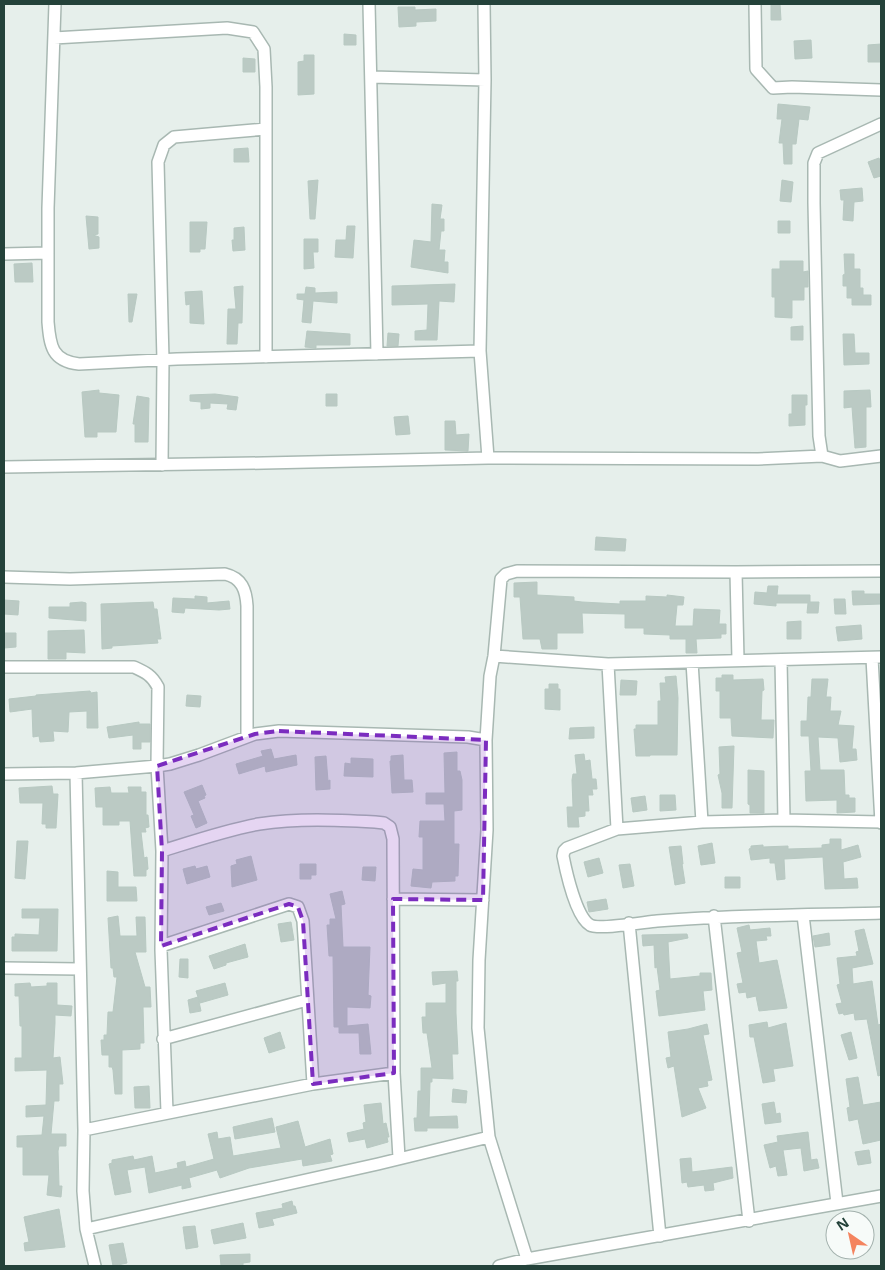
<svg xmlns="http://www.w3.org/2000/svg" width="885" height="1270" font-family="'Open Sans',sans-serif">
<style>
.building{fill:#bbcac4;stroke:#b8c9c2}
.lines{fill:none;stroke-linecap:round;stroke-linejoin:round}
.minor-casing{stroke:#a8b8b2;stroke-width:14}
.minor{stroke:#fff;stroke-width:11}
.marked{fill:#7b2cbf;fill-opacity:0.2;stroke:#7b2cbf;stroke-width:4;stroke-dasharray:10 6;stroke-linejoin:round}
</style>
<rect width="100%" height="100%" fill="#e6efeb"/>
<path class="building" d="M771 4H780L781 20H771Z
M398 7H415V10L436 9V21L416 22V26L399 27Z
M344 34 356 35V45H344Z
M811 40 812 58 795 59 794 41Z
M881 44V62H868V45Z
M304 55H314V94L298 95V62L304 61Z
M243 58 255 59V72H243Z
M778 104 810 107 808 120 799 119 796 144H792V164H784L783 143H779L782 119H777Z
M248 148 249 162H234V149Z
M879 158 881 164V176L874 178 868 162Z
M318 180 315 219H310L308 181Z
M782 180 793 182 791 202 780 201Z
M862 188 863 201 854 202 853 221 843 220 844 200H841L840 190Z
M432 204 442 205 440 219H444V231H441L439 250H445L444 262H448V273L411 267 414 240 431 242Z
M86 216 98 217V234L93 235 99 237V248L89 249Z
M778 221H790V233H778Z
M190 222H207L205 249H200V252H190Z
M347 226H355L353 258 335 257 336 240H346Z
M244 227 245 250 233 251 232 240H234V228Z
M304 239H318V252H313L314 268 304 269Z
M844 254H854V269H860V288H863V295H871V305H852V298H847V286H843V275L845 274Z
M780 261H803V272L808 271V287H804V300H792V318L775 317V297H772V269H780Z
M32 263 33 282H15L14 264Z
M455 284 454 302 439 301 437 340H415V331L427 330 428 304 392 305V286Z
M243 286 242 323H238L237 344H227L228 309H236L234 287Z
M306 287 315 288V293L337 292V303L313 301 311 323 302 322 304 300 297 299V294H305Z
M202 291 204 324 190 323V304L186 305 185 292Z
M128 294H137L132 322H129Z
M803 326V340H791V327Z
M307 331 350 334V345H316V348L305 347Z
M388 333 399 334 398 346H387Z
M843 334H854L855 353H869V364L844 365Z
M99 390V393L119 395 116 432H97V437H85L82 392Z
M870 390 871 407H866V447L855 448 852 407 844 408V391Z
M215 394 238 397 236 410 227 409 228 404 210 403V408L201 409V402L190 401V395Z
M326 394H337V406H326Z
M792 395H807V405H805V425L789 426V414H792Z
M137 396 149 398 148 442H135V424H133Z
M408 416 410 434 396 435 394 417Z
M445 421H455L456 435 469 434 468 451 445 450Z
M596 537 626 539 625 551 595 550Z
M537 582V595L574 597V601L582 602 620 604V601H646V596L667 597V595L684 597 683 605H677L675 626H693L694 609 720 610 719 624H726V634H721V638L696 639 697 653H686V639H670V635L644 634V628H625V614L582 613 583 633H557V649H542L540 639H523L520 597H514V583Z
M768 586H778L777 595H810V602H819L818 613H807L808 603H776V606L754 604 755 592 767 593Z
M852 591H864V594H881V604L853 605Z
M195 596 207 597V603L229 601 230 609 219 610 185 608 184 613 172 612 173 598 195 599Z
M834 599H845L846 614H835Z
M4 600 19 601 18 615 4 614Z
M82 602 86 603V621L49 618V607H70V603Z
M153 602 154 609H157L161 639H157L158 643 112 646V648L102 649 101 604Z
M801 621V639H787V622Z
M861 625 862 639 838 641 836 627Z
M84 630 85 653 66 652V659H48V631Z
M4 633H16V647L4 648Z
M722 675H733V680L763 679 764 690 762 691 761 720H774L773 738 732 736 731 718H720V691H716V678H722Z
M676 676 678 698 677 755H650V756H636L634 729H636V725H658V701H661L660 683H666L665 677Z
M812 679H828L826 697H831L830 711H841L838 725 854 726 852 749H856L857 760 840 762 838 738 818 737 820 770H844L845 795H849V798H855V812L837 813V800L806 801 805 771H811L809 736H801V721H807L808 697H811Z
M621 680 637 681 636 695H620Z
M549 684H558V689H560V710L545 709V689H549Z
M90 691 91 693 97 692 98 728H87V711L69 712 68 732 53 731 54 741 40 742 39 736 33 737 32 709 10 712 9 699 36 696V695Z
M187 695 201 696 200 707 186 706Z
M139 722V724H150V742H141V749H133V735L109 738 107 727Z
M594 727V738L569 739 570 728Z
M734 746 732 808H722V793L718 775 720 774 719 747Z
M271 749 274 759 296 755 297 765 266 772 265 766 239 774 236 764 263 756 261 751Z
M457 752V771H460L462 780V810L454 811V844H459L458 876H455V881L432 882 431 888 411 886 413 869 423 870V837H419L420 821H445L444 804H426V793H445L444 753Z
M584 754 585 761 590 760 592 779H596L597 789H592L593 795H588L589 811H585V816L578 817 579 827H568L567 807H573L572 780 573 774H577L575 755Z
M403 755 404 780H412L413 792 392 793 390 761H391V756Z
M326 756 328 781 330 780V789L316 790 315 757Z
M351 758 373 759V777L344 776 345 763 351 764Z
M748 770 764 771V813H750V805L748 804Z
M202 785 206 795 204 796 205 798 198 801 207 823 196 828 191 816 194 815 184 792Z
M52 786 53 794H58L56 828H46V824H42L43 803H20L19 788Z
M110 787 111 793H129L128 787H141V792H146V815H148L149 827 145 828 146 832H141L144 858 147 857 148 869 146 870V876H134L130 821H119V825H103V807H96L95 788Z
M660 795H675L676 810 660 811Z
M645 796 647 810 633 812 631 798Z
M830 839H841V850L858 845 861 857 843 862 844 879 857 878 858 888 825 889 823 857 784 859 785 879 777 880 775 863H770V858L751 860 749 849 751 848V846L763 845V847L788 846V849L822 848V845L830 844Z
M17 841H28L25 879 15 878Z
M712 843 715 863 701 865 698 846Z
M681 846 683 864H682L685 883 675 885 669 847Z
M251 856 257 880 232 887 231 866 237 864 236 860Z
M599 858 603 873 588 877 584 862Z
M300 864H316V875H311V879H300Z
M630 864 634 886 623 888 619 865Z
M195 866 196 869 207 866 210 877 187 884 183 869Z
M363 867H376L375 881 362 880Z
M107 871 118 872V887H136L137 901H107Z
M725 877H740V888H725Z
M342 891 345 904 341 905 343 947H370L368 995 371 996 370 1008 347 1007V1026L368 1024 371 1054H360L359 1033H339V1027H334L333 956H329L327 925H330V919H336L330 894Z
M606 899 608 909 589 912 587 902Z
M221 903 224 911 209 915 206 907Z
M22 909H58L57 951H12V937H15V934L39 935 40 918H22Z
M118 916 120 936H137L136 917H145L146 952H135L145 987H150L151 1007H143L144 1043H140V1049L122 1050V1094H115L113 1070 112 1067H109V1055H102L101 1040H104V1035H107L108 1012H113L117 977H114L113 968H111L108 918Z
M291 922 294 940 281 942 278 924Z
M749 925 750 930 770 928 771 936H766L767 940 756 941 759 963 777 960 787 1008 759 1011 756 996 747 998 746 992 739 993 737 984 743 983 737 953 742 952 737 928Z
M864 929 873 964 852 968 853 984 872 981 878 1025 881 1024V1075L878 1076 867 1019 855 1020 854 1013 844 1015 843 1013 839 1014 836 1004 842 1003 837 985 840 984 837 958 857 956 856 952 859 951 855 931Z
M829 933 830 945 815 947 813 936Z
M687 934 688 938 668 942 670 979 700 976V973H711L712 990 703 991 705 1010 659 1016 656 991 660 990 657 967 655 968 654 945 643 946 642 935Z
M245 944 248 957 226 963V965L214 969 209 956Z
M180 959H188V978L179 977Z
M457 971 458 981H456V1013L458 1054H452L453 1079 432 1078V1082H430L429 1117 457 1116 458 1128H427V1131H415L414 1118H417L418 1091H421V1068H432L427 1033H423L422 1017H426V1003H446V983L433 985 432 972Z
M30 983 31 987 47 986V983H57V1005L72 1006 71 1016 55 1015V1023L53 1058 60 1057 63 1084H59V1101H54L51 1134H66V1146H59L58 1151 59 1186H62L61 1197 47 1195 49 1175H23V1147H17V1136L42 1135 44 1116 26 1117V1106L46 1105 47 1070 15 1071V1058H22V1026H20L19 996H15V984Z
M225 983 228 995 200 1003 196 991Z
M198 997 201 1011 190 1013 188 1000Z
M767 1022 768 1028 786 1023 793 1066 773 1069 775 1081 763 1083 754 1037H750L749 1025Z
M707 1024 709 1034 703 1035 712 1080 707 1081 708 1086 698 1088 706 1108 682 1117 674 1066 668 1068 666 1058 671 1057 668 1032 688 1029Z
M280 1032 285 1048 269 1053 264 1038Z
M851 1032 857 1058 849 1060 841 1035Z
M858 1077 863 1105 881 1102V1140L863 1144 858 1119 849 1121 847 1108 850 1107 846 1079Z
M149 1086 150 1108H135L134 1087Z
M453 1089 467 1091 466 1103 452 1102Z
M774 1102 776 1114 780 1113 781 1122 765 1124 762 1104Z
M381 1103 383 1124 386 1123 389 1137H387L388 1142 367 1148 365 1139 349 1142 347 1133 364 1129 363 1123 366 1122 364 1105Z
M272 1118 275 1132 235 1139 233 1127Z
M298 1121 305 1147 330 1139 333 1154 330 1155 332 1161 303 1166 302 1159 249 1168 220 1178 217 1170 189 1178 191 1187 182 1189V1185L149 1193 145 1167 127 1170 131 1192 115 1195 109 1164 112 1163V1160L133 1156 134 1160 152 1156 155 1173 178 1168 177 1163 185 1161 186 1167 214 1159 208 1134 217 1132 218 1139 230 1137 233 1156 281 1148 276 1127Z
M808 1132 811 1160 817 1159 819 1168 804 1171 801 1148 783 1150 787 1175 778 1176 776 1166 770 1168 764 1145 778 1142 777 1136Z
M869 1150 871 1163 858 1165 855 1152Z
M691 1158 692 1172 732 1167 733 1178 713 1183 714 1190 705 1191 704 1185 688 1187 687 1182 682 1183 680 1159Z
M292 1201 293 1206H295L297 1213 272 1219 274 1225 259 1228 256 1213 283 1208 282 1204Z
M59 1209 65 1247 25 1251 24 1243 29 1242 24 1217Z
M243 1223 246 1238 214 1244 211 1230Z
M195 1226 198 1247 186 1249 183 1227Z
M123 1243 127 1263 113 1266 109 1245Z
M250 1254V1262L243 1263V1266H221L220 1255Z"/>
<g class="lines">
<g class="minor-casing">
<path id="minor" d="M55 4 48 208V322C50 346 52 361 79 364L177 359 480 351
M369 4 377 354
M484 4 485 80 480 351 488 458
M755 4 756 69 773 88 792 87 881 90
M54 38 227 28 253 32 264 49 266 87V357
M372 77 485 80
M881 124 818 153 814 163V203L819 436 822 456 840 461 881 456
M4 254 48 253
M162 465 163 360 158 162 164 145 174 137 266 129
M4 467 264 463 488 458 758 459 822 456
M736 572 738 660
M4 577 70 579 225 574C242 578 246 590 247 606V736
M494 656 608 664 881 657
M872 658 881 823
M781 660 784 820
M692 662 702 822
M608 664 617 829
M4 667H134C145 672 152 675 158 687L157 766 162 851 161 950 167 1112
M76 773 84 1130 83 1191 86 1229 95 1266
M4 774 76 773 157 766 170 764 199 755 255 734 279 731 468 737 486 740
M881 822 784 820 702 822 617 829 567 848 564 851 563 856C566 871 576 917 590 925 598 930 645 922 657 921 732 915 807 915 881 913
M162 851C194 841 226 830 259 824 298 818 337 820 375 822L384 823 390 827 393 839 394 1073 399 1158
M393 899 483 900
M803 915 837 1203
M714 916 749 1221
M629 923 660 1236
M161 946 289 904 298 907 303 921 313 1084
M4 968 79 969
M163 1039 307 1000
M84 1130 313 1084 394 1073
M86 1229 378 1164 489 1137
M527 1259 489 1137 478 1028 479 960 487 830 486 740 490 676 494 656 501 579 506 574 517 571 736 572 881 571
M499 1266 527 1259 881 1196"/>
</g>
<use href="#minor" class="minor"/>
</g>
<path class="marked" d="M279 731 486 740 483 900 393 899 394 1073 313 1084 303 921 298 907 289 904 161 946 162 851 157 766 255 734Z"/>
<rect width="885" height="1270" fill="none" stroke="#24423a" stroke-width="10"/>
<g transform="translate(850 1235) rotate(326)"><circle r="24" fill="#f7fbf9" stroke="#a3b1ad"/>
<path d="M0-4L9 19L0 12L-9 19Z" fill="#f4845f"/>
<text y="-8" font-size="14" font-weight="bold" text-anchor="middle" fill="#24423a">N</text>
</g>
</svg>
